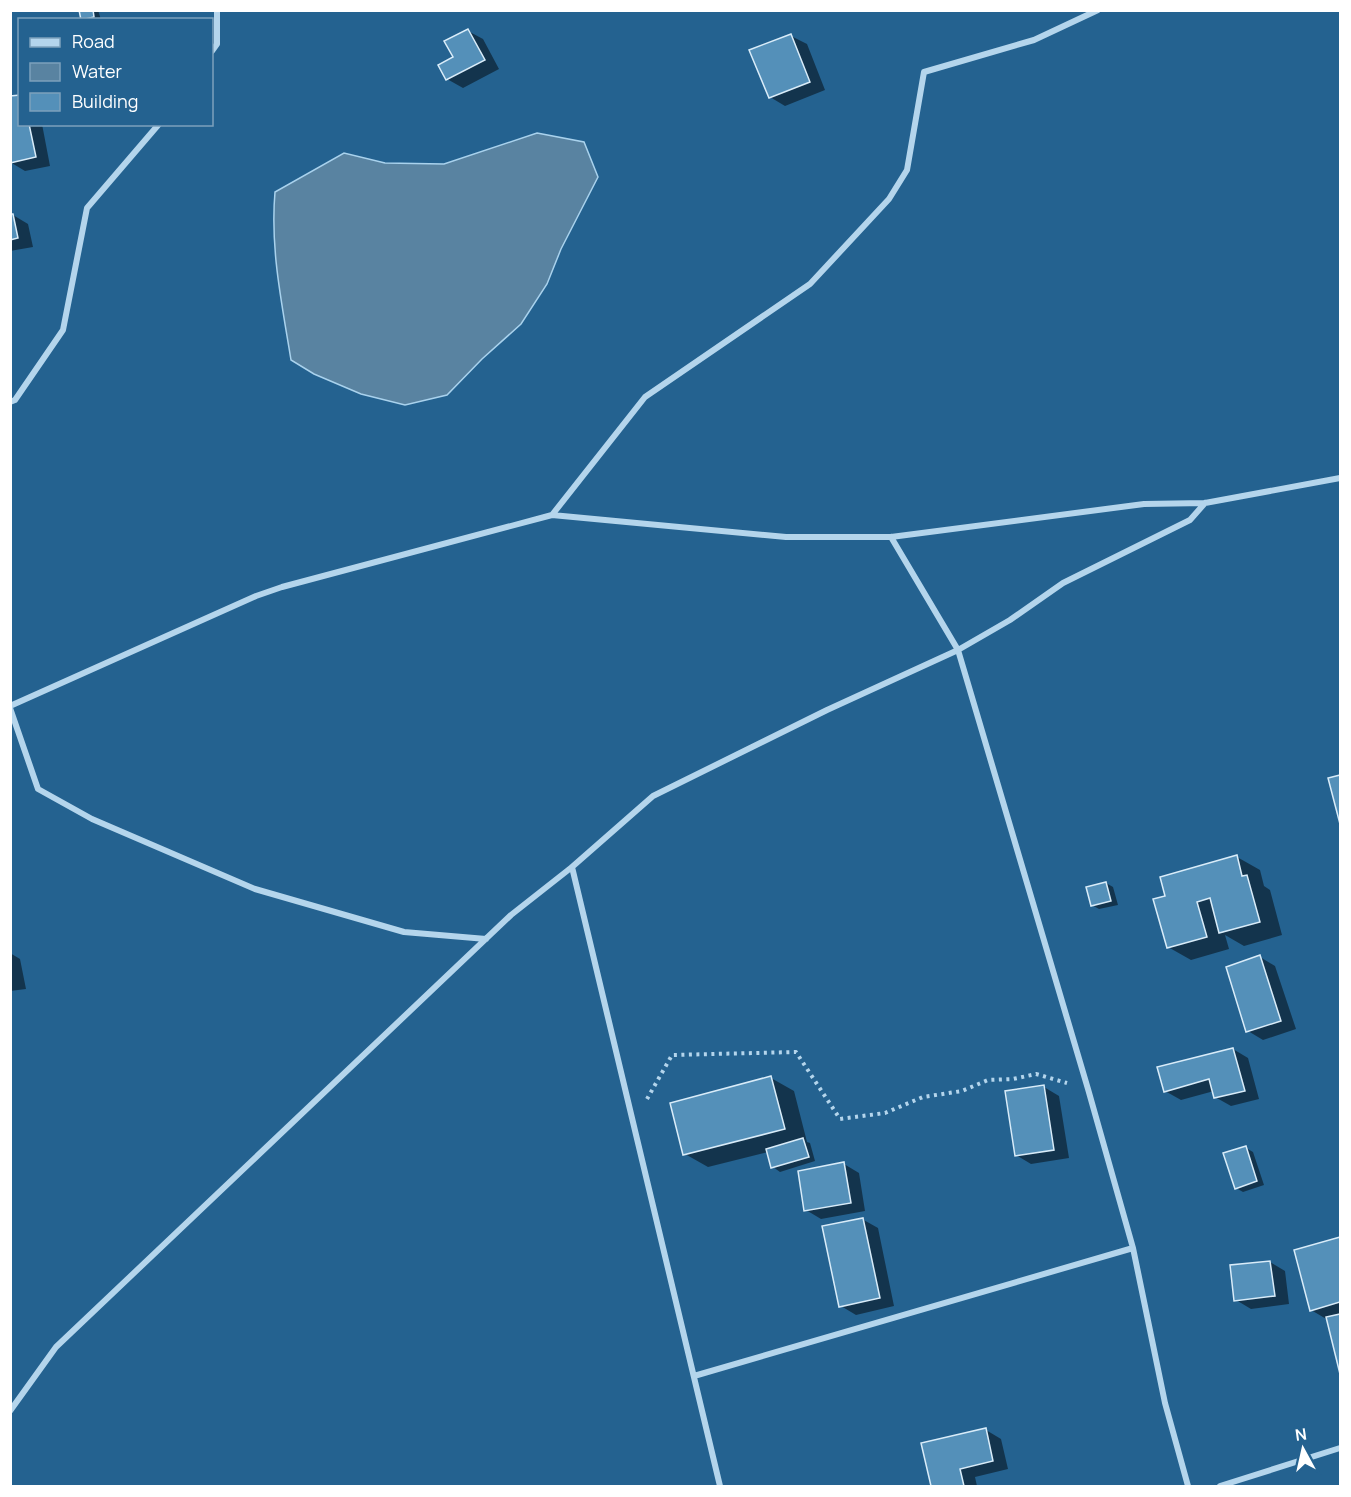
<svg xmlns="http://www.w3.org/2000/svg" width="1351" height="1497" font-family="Manrope,sans-serif">
<style>
.water{fill:#5983a1;stroke:#a9d2ed;stroke-width:1.5}
.shadow{fill:#0007}
.building{fill:#5490b9;stroke:#d9ecf9;stroke-width:1.5}
.lines{fill:none;stroke-linecap:round;stroke-linejoin:round}
.path{stroke:#b4d5ec;stroke-width:4;stroke-dasharray:3 4.5;stroke-linecap:butt}
.minor{stroke:#b4d5ec;stroke-width:6}
</style>
<rect width="100%" height="100%" fill="#246290"/>
<path class="water" d="M537 133 584 142 598 177 561 249 547 284 521 324 482 359 447 395 405 405 361 394 314 374 291 360C282 304 270 249 275 192L344 153 385 163 444 164Z"/>
<path class="shadow" d="M81 10H98L101 20H83Z
M468 31 483 39 499 69 463 88 447 79 455 58Z
M791 36 807 44 825 90 785 106 770 97Z
M20 124H42L50 166 25 171 10 162Z
M13 215 28 224 33 247 10 251V216Z
M1340 776V818L1330 779Z
M1237 857 1260 870 1264 886 1270 890 1282 935 1244 946 1225 935 1229 949 1191 960 1168 947 1167 897Z
M1106 883 1113 887 1118 905 1099 909 1092 905Z
M10 953 20 959 26 989 10 991Z
M1260 957 1275 966 1296 1029 1263 1040 1248 1031Z
M1233 1049 1248 1058 1259 1099 1231 1106 1215 1097 1214 1091 1181 1100 1165 1091Z
M771 1078 794 1091 807 1142 810 1143 815 1161 780 1172 773 1167 768 1152 708 1167 685 1154Z
M1044 1087 1059 1096 1069 1158 1031 1164 1016 1155Z
M1246 1148 1253 1152 1264 1185 1243 1192 1236 1188Z
M844 1164 859 1173 865 1211 821 1219 806 1210Z
M862 1219 878 1228 894 1306 856 1315 841 1306Z
M1340 1239V1368L1328 1320 1311 1310 1296 1251Z
M1270 1262 1285 1271 1289 1304 1251 1309 1236 1300Z
M986 1430 1001 1439 1008 1469 975 1477 977 1486H932L923 1444Z"/>
<path class="building" d="M79 10H93L94 17 81 20Z
M468 29 485 60 446 80 438 65 453 57 444 41Z
M791 34 810 82 769 98 749 50Z
M20 95V124H29L36 157 10 163V96Z
M10 214H13L18 238 10 240Z
M1340 775V824L1328 778Z
M1237 855 1242 876 1247 875 1260 922 1219 933 1210 898 1197 902 1207 937 1167 948 1153 899 1165 896 1160 877Z
M1106 882 1111 901 1091 906 1086 887Z
M1260 955 1281 1021 1246 1032 1226 967Z
M1233 1048 1245 1091 1214 1098 1209 1079 1164 1092 1157 1067Z
M771 1076 785 1129 683 1155 670 1103Z
M1044 1085 1054 1150 1015 1156 1005 1091Z
M803 1138 809 1157 771 1168 766 1149Z
M1246 1146 1257 1181 1235 1189 1223 1153Z
M844 1162 851 1203 804 1211 798 1171Z
M863 1218 880 1298 839 1307 822 1226Z
M1340 1237V1302L1310 1311 1294 1250Z
M1270 1261 1275 1296 1234 1301 1230 1265Z
M1340 1314V1374L1326 1317Z
M986 1428 993 1461 960 1469 964 1486H931L921 1443Z"/>
<g class="lines">
<path class="path" d="M647 1099 672 1055 796 1052 840 1119 885 1113 923 1097 962 1091 988 1080 1013 1079 1036 1074 1067 1083"/>
<path class="minor" d="M212 51 217 44V10
M10 402 15 400 63 330 87 208 159 124
M552 515 645 397 810 284 889 199 907 170 924 72 1034 40 1098 10
M891 537 958 650 1088 1089 1133 1248 1165 1403 1188 1486
M10 706 256 596 282 587 552 515 786 537H891L1144 504 1205 503 1340 478
M10 708 38 789 92 819 255 889 404 932 486 939
M572 867 720 1486
M694 1376 1133 1248
M10 1411 56 1347 511 915 572 867 653 796 827 710 958 650 1010 620 1063 583 1190 520 1205 503
M1220 1486 1340 1448"/>
</g>
<rect width="1351" height="1497" fill="none" stroke="#ffffff" stroke-width="24"/>
<rect x="18" y="18" width="195" height="108" fill="#246290" stroke="#7ca1bc" stroke-width="1.5"/>
<rect x="30" y="38" width="30" height="9" fill="#b4d5ec" stroke="#7ca1bc" stroke-width="1.5"/>
<text x="72" y="48" font-size="18" fill="#ffffff">Road</text>
<rect x="30" y="63" width="30" height="18" fill="#5983a1" stroke="#7ca1bc" stroke-width="1.5"/>
<text x="72" y="78" font-size="18" fill="#ffffff">Water</text>
<rect x="30" y="93" width="30" height="18" fill="#5490b9" stroke="#7ca1bc" stroke-width="1.5"/>
<text x="72" y="108" font-size="18" fill="#ffffff">Building</text>
<g transform="translate(1303 1449) rotate(352)" stroke="#246290" stroke-width="4.5" paint-order="stroke">
<path d="M0-4.5L10 22L0 15L-10 22Z" fill="#ffffff"/>
<text y="-9" font-size="16" font-weight="bold" text-anchor="middle" fill="#ffffff">N</text>
</g>
</svg>
